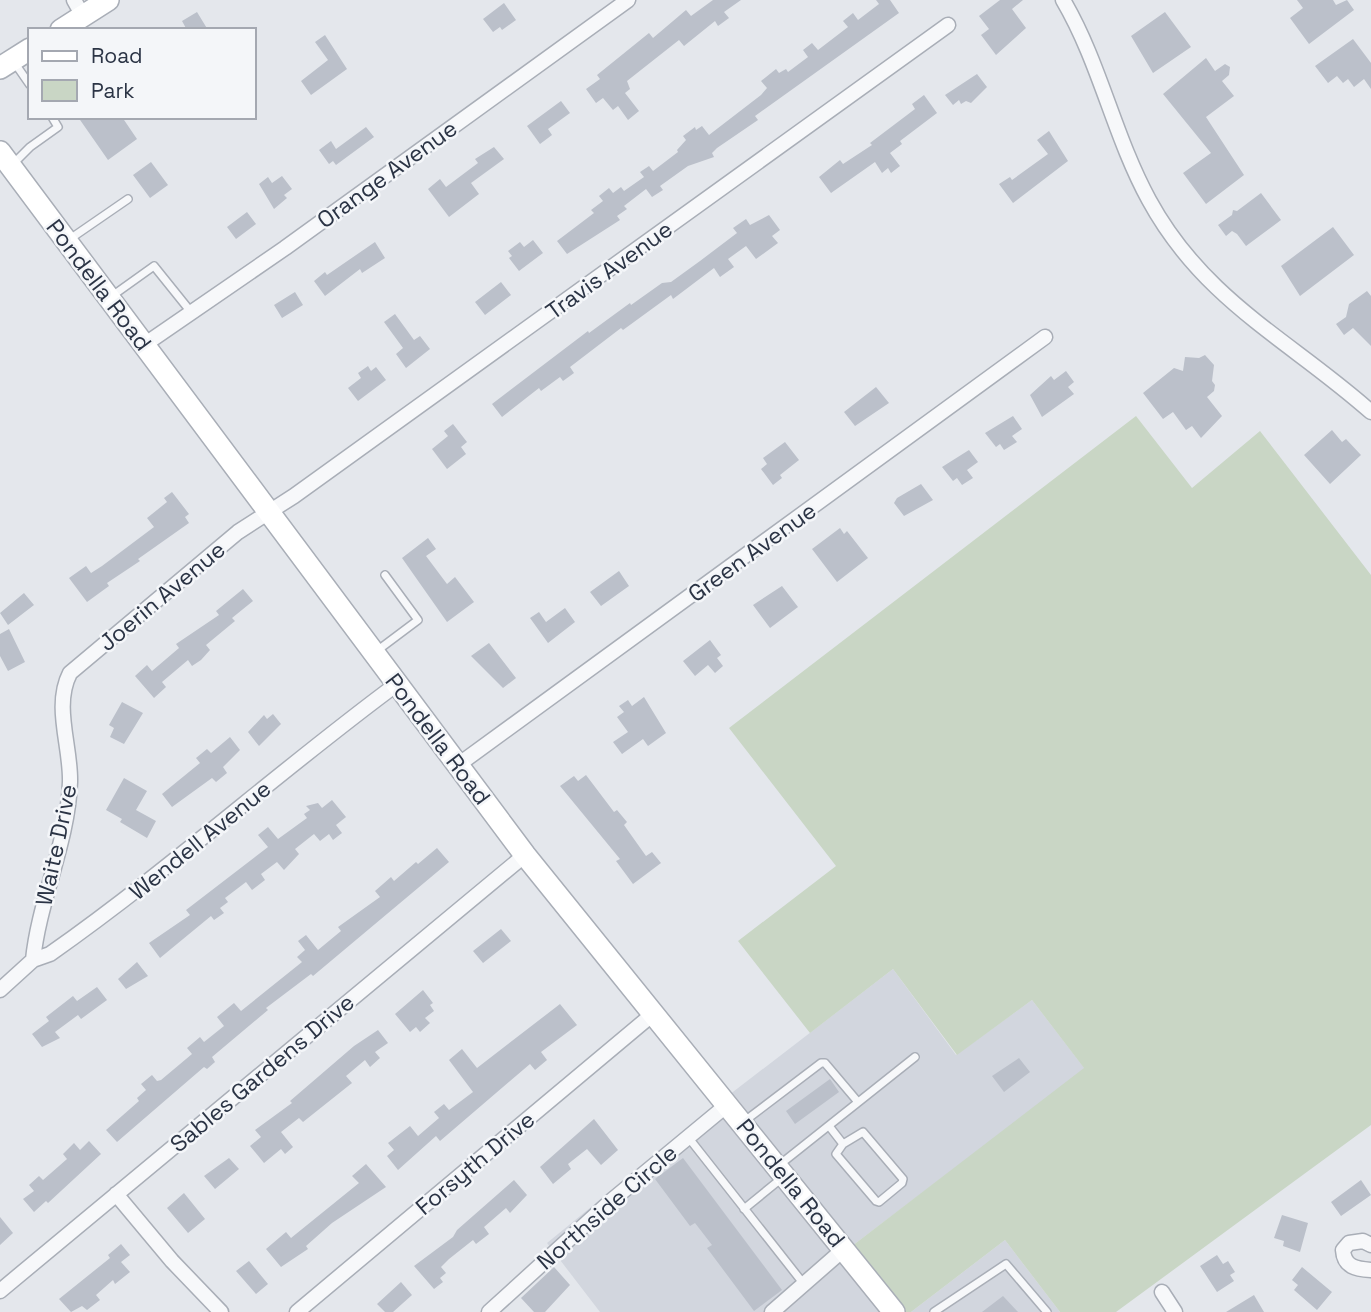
<svg xmlns="http://www.w3.org/2000/svg" width="1371" height="1312" font-family="'Space Grotesk',sans-serif">
<style>
.built{fill:#d2d6de}
.green{fill:#c9d6c5}
.building{fill:#bbc0ca}
.lines{fill:none;stroke-linecap:round;stroke-linejoin:round}
.lane-casing{stroke:#a9aeb7;stroke-width:10}
.street-casing{stroke:#a9aeb7;stroke-width:17}
.secondary-casing{stroke:#a9aeb7;stroke-width:24}
.lane{stroke:#f7f8fa;stroke-width:7}
.street{stroke:#f7f8fa;stroke-width:14}
.secondary{stroke:#fff;stroke-width:21}
.labels{text-anchor:middle;dominant-baseline:central;stroke-width:5;stroke-linejoin:round;paint-order:stroke}
.street-label{font-size:23px;fill:#2b3445;stroke:#f4f6f9}
</style>
<rect width="100%" height="100%" fill="#e4e7ec"/>
<path class="built" d="M893 969 956 1055 1032 1000 1085 1069 852 1246 729 1095Z
M716 1105 884 1312H600L547 1243Z
M1005 1240 1060 1312H911Z"/>
<path class="green" d="M1136 416 1192 488 1260 431 1371 575V1125L1116 1312H1060L1005 1240 911 1312H904L852 1246 1084 1068 1032 1000 957 1055 893 969 810 1033 738 941 836 866 729 728Z"/>
<path class="building" d="M713 0H741L724 12 729 18 718 26 715 21 684 46 679 40 627 81 630 89 625 93 639 111 628 120 618 106 613 110 603 98 596 103 586 89 600 79 597 75 649 33 653 38 686 10 691 16Z
M876 0H890L899 13 755 116 758 120 717 148 712 153 714 157 688 166 660 186 663 190 652 197 646 189 624 206 627 209 617 216 620 220 567 254 557 241 594 213 591 210 603 201 599 196 609 188 613 193 621 187 624 191 644 177 640 172 649 166 653 171 678 152 677 150 686 140 683 136 695 127 696 130 702 126 709 135 761 95 767 88 761 81 776 69 779 73 786 69 788 72 808 57 803 50 812 43 818 50 848 27 843 21 853 13 858 20 879 4Z
M1000 0H1023L1012 9 1026 28 996 55 981 35 989 29 979 16Z
M1297 0H1333L1336 5 1347 0 1354 10 1309 44 1290 18 1303 8Z
M504 3 516 20 502 30 500 27 493 32 483 19Z
M197 12 208 30H187L182 21Z
M1165 12 1191 47 1153 73 1131 36Z
M325 35 347 69 311 95 301 81 328 60 315 42Z
M1353 39 1371 63V89L1364 79 1354 87 1348 79 1343 83 1337 76 1328 83 1315 66Z
M1206 58 1215 71 1225 64 1230 67 1229 75 1222 81 1234 96 1206 117 1244 175 1206 204 1183 173 1211 153 1163 94Z
M977 74 987 87 971 103 966 101 961 104 959 100 953 105 945 95Z
M924 95 937 113 900 141 902 144 890 153 900 166 891 173 888 168 882 173 875 162 831 193 819 177 840 160 843 164 872 145 870 143 915 109 912 104Z
M561 101 570 113 548 129 552 135 540 144 527 126Z
M78 117H122L137 139 108 160Z
M366 127 374 137 336 165 333 161 329 164 319 150 331 141 336 149Z
M1049 131 1068 161 1013 203 999 184 1010 177 1012 180 1048 154 1037 140Z
M494 147 504 159 471 183 479 194 449 217 428 189 440 179 446 187 478 163 475 159Z
M151 162 168 185 150 198 133 175Z
M282 176 292 189 284 195 287 198 274 209 259 184 268 177 272 183Z
M1261 193 1281 220 1246 246 1237 234 1232 231 1226 236 1218 225 1232 215 1233 210 1237 211Z
M247 212 256 224 236 239 227 227Z
M769 215 780 230 772 236 778 243 756 259 746 246 728 259 734 267 720 277 714 268 673 299 671 295 623 330 621 328 570 367 574 373 563 381 560 377 541 391 539 388 502 417 492 404 588 331 589 333 630 303 631 305 662 283 671 282 700 261 737 233 733 228 746 219 750 225Z
M1333 227 1354 255 1300 296 1281 266Z
M533 240 543 253 519 271 509 258 512 256 508 251 520 242 524 247Z
M375 242 385 258 362 273 360 269 325 296 314 281 325 272 327 275Z
M501 282 511 295 485 315 475 302Z
M1367 291 1371 296V346L1353 328 1344 335 1336 324 1346 317 1349 304Z
M295 292 303 305 282 318 274 305Z
M395 314 414 340 420 336 430 349 406 368 396 354 403 348 384 322Z
M1205 355 1214 365 1212 381 1215 385 1214 391 1207 397 1222 416 1201 438 1192 426 1186 430 1173 412 1163 419 1143 393 1174 368 1183 371 1185 357 1199 358Z
M368 366 371 371 376 367 386 380 358 401 348 388 361 378 358 373Z
M1066 371 1074 382 1068 387 1074 394 1042 417 1030 395 1051 376 1054 380Z
M876 387 889 403 855 426 844 412Z
M1013 416 1022 429 1012 436 1017 442 1004 450 1000 444 996 447 985 433Z
M453 424 467 442 461 447 466 454 447 469 432 449 448 436 444 431Z
M1332 430 1342 442 1346 439 1361 455 1330 484 1304 455Z
M785 442 799 460 780 475 782 478 773 485 761 469 767 464 763 458Z
M969 450 978 462 967 470 973 478 962 485 957 478 953 481 942 467Z
M921 484 933 500 904 516 894 503 897 498Z
M172 492 189 514 185 517 189 523 138 559 140 561 107 583 109 586 87 602 69 578 86 566 91 573 102 566 154 527 147 518 167 502 164 498Z
M840 528 844 534 847 531 868 558 837 582 812 549Z
M428 538 436 549 426 556 447 584 455 577 474 602 447 622 402 558Z
M619 571 629 586 601 606 590 592Z
M782 586 798 607 770 628 753 605Z
M243 589 253 601 232 618 235 621 206 645 210 650 201 660 192 666 188 660 162 682 166 687 154 698 135 676 147 665 152 671 179 648 176 644 219 615 216 611Z
M24 593 34 605 8 625 0 613Z
M565 608 575 622 548 643 530 618 539 612 546 622Z
M9 629 25 662 8 671 0 656V634Z
M710 640 721 655 717 658 723 666 715 673 708 665 695 676 683 661Z
M489 643 516 678 503 688 471 656Z
M644 697 666 733 648 746 643 739 622 754 613 742 628 732 617 717 624 712 619 706 628 700 632 706Z
M122 702 143 713 124 744 110 737 114 728 109 725Z
M273 714 281 724 259 746 248 732 264 715 267 719Z
M230 737 240 750 223 767 227 773 216 782 212 778 172 807 162 794 200 763 196 758 207 749 211 753Z
M586 775 614 812 617 810 627 822 624 825 646 856 652 852 661 863 633 884 616 861 620 859 560 786 574 776 578 781Z
M124 778 147 791 136 810 156 821 147 838 120 822 122 819 106 810Z
M332 800 346 817 336 825 342 833 333 840 329 834 320 841 314 834 295 849 299 854 284 870 277 862 261 874 265 880 252 890 246 882 225 898 228 902 220 908 224 913 214 920 211 916 160 958 149 943 190 915 186 910 268 847 258 835 268 827 278 839 307 818 304 814 310 810 306 806 318 803 322 808Z
M437 848 449 862 313 976 311 974 266 1008 268 1010 212 1057 215 1062 207 1069 204 1067 117 1142 106 1130 139 1101 137 1098 146 1090 141 1084 152 1075 157 1081 161 1080 192 1054 187 1048 200 1037 204 1042 224 1026 217 1017 234 1003 241 1011 302 962 297 957 305 950 298 941 306 935 318 950 341 931 338 927 380 897 375 891 391 877 394 881 416 862 418 864Z
M501 929 511 941 483 963 473 951Z
M137 962 148 976 126 989 118 979Z
M97 987 107 1000 81 1019 78 1015 55 1032 60 1038 42 1047 32 1034 49 1021 46 1017 73 996 77 1001Z
M423 990 433 1003 430 1005 434 1011 425 1018 430 1023 420 1032 416 1027 410 1032 395 1014Z
M560 1004 577 1025 541 1052 547 1060 535 1070 530 1064 440 1141 436 1136 398 1170 387 1156 394 1150 388 1143 410 1126 418 1136 439 1118 434 1112 444 1104 449 1110 473 1092 449 1060 462 1049 477 1068Z
M378 1030 388 1043 375 1052 380 1058 370 1067 365 1060 346 1076 352 1083 303 1122 299 1118 281 1132 293 1147 285 1154 281 1149 264 1163 250 1146 261 1137 255 1130 292 1103 290 1101 354 1046Z
M1019 1058 1030 1072 1004 1092 992 1076Z
M830 1079 839 1092 795 1124 786 1111Z
M594 1119 618 1150 601 1165 587 1149 568 1164 571 1169 553 1184 540 1167Z
M89 1141 101 1154 48 1203 46 1201 34 1212 23 1199 34 1191 29 1185 39 1176 43 1180 67 1159 63 1154 74 1143 80 1150Z
M229 1158 239 1169 215 1189 204 1176Z
M683 1158 782 1290 754 1311 707 1248 712 1245 695 1223 690 1226 655 1179Z
M366 1164 386 1187 332 1223 306 1246 308 1249 281 1267 266 1249 286 1232 291 1238 359 1183 352 1176Z
M514 1180 527 1195 510 1213 506 1208 484 1227 489 1234 476 1244 473 1240 449 1259 441 1267 446 1273 440 1278 443 1282 434 1289 414 1266 453 1237 457 1230Z
M1361 1180 1371 1195 1341 1216 1331 1202Z
M184 1193 205 1219 188 1233 167 1208Z
M1282 1215 1308 1223 1300 1252 1283 1246 1284 1241 1274 1238Z
M0 1217 13 1233 0 1245Z
M121 1244 130 1255 121 1262 130 1272 115 1284 113 1280 96 1295 100 1300 87 1310 82 1306 71 1312 59 1299 110 1258 108 1255Z
M1217 1255 1223 1264 1228 1261 1235 1272 1230 1275 1234 1281 1217 1292 1200 1266Z
M249 1261 268 1284 256 1294 236 1271Z
M554 1267 570 1285 545 1312H534L521 1298Z
M1302 1267 1332 1292 1317 1310 1294 1290 1298 1285 1292 1280Z
M401 1282 412 1295 393 1312H385L377 1304Z
M1254 1295 1264 1312H1226Z
M1003 1296 1018 1312H982Z"/>
<g class="lines">
<g class="lane-casing">
<path id="lane" d="M14 62 30 85
M14 163 30 147 58 127 52 117
M67 241 128 199
M112 296 154 266 191 312
M378 650 418 620 385 575
M742 1123 821 1063H825L858 1102
M829 1126 843 1144 836 1154 876 1201 879 1202 902 1183 903 1179 863 1132 843 1144
M688 1137 803 1283
M778 1166 915 1057
M744 1209 782 1178
M934 1312 1006 1264 1047 1312"/>
</g>
<g class="street-casing">
<path id="street" d="M74 0 83 16
M1063 0C1100 63 1114 136 1149 200 1204 301 1290 340 1371 412
M144 345 285 248 628 0
M458 765 1045 337
M33 960C39 900 68 843 70 782 71 746 53 706 70 673L238 532 294 496 948 25
M0 990 33 960 50 954C171 869 279 771 397 684
M116 1194 172 1261 221 1312
M1371 1245 1363 1241 1349 1243 1343 1250C1344 1267 1356 1269 1371 1270
M0 1291 525 855
M1162 1292 1175 1312
M297 1312 653 1014
M489 1312 611 1201 727 1105
M772 1312 844 1249"/>
</g>
<g class="secondary-casing">
<path id="secondary" d="M61 30 108 0
M0 68 30 49
M0 152 525 855 894 1312"/>
</g>
<use href="#lane" class="lane"/>
<use href="#street" class="street"/>
<use href="#secondary" class="secondary"/>
</g>
<g class="labels">
<g class="street-label">
<text transform="translate(387 174) rotate(-36)">Orange Avenue</text>
<text transform="translate(609 270) rotate(-36)">Travis Avenue</text>
<text transform="translate(99 285) rotate(53)">Pondella Road</text>
<text transform="translate(752 552) rotate(-36)">Green Avenue</text>
<text transform="translate(162 596) rotate(-40)">Joerin Avenue</text>
<text transform="translate(438 739) rotate(53)">Pondella Road</text>
<text transform="translate(200 840) rotate(-39)">Wendell Avenue</text>
<text transform="translate(56 845) rotate(-78)">Waite Drive</text>
<text transform="translate(262 1073) rotate(-40)">Sables Gardens Drive</text>
<text transform="translate(475 1163) rotate(-40)">Forsyth Drive</text>
<text transform="translate(791 1183) rotate(51)">Pondella Road</text>
<text transform="translate(607 1207) rotate(-41)">Northside Circle</text>
</g>
</g>
<rect x="28" y="28" width="228" height="91" fill="#f4f6f9" stroke="#a4a8b1" stroke-width="2"/>
<rect x="42" y="51" width="35" height="10" fill="#ffffff" stroke="#a4a8b1" stroke-width="2"/>
<text x="91" y="63" font-size="21" fill="#2b3445">Road</text>
<rect x="42" y="80" width="35" height="21" fill="#c9d6c5" stroke="#a4a8b1" stroke-width="2"/>
<text x="91" y="98" font-size="21" fill="#2b3445">Park</text>
</svg>
